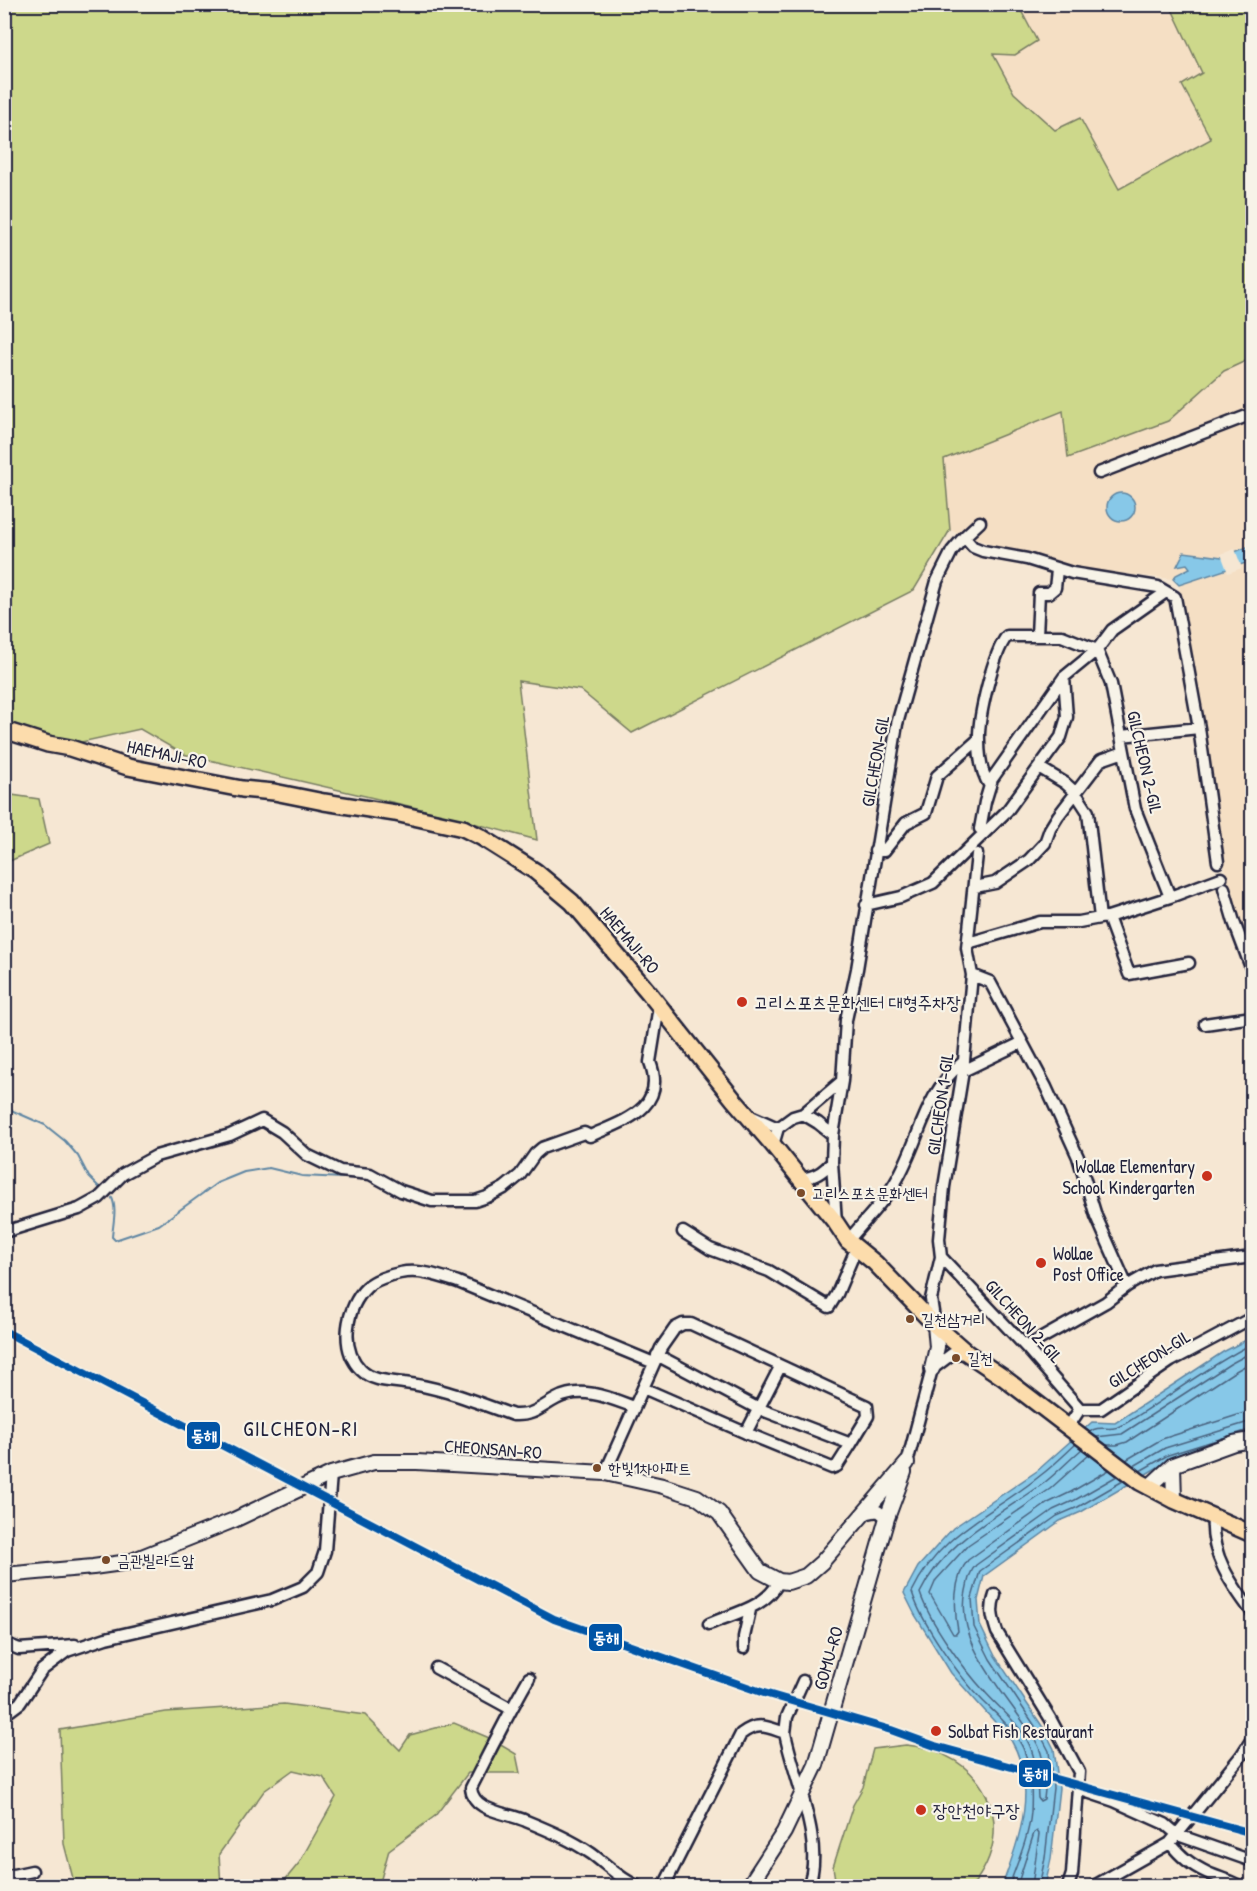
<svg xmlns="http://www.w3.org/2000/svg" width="1257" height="1891" font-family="'Patrick Hand','Poor Story',sans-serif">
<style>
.built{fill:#f5dfc4}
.green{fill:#cdd88b;stroke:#787d63;stroke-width:1.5}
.water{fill:#87c8e8;stroke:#5f86a3;stroke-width:1.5}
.pier{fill:#f6e7d3}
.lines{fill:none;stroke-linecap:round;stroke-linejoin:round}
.shore{stroke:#4a6480;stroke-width:1.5}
.stream{stroke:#5f86a3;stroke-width:2}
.street-casing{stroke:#22223b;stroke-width:15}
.secondary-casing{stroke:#22223b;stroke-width:18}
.primary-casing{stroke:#22223b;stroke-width:20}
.street{stroke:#f7f3e8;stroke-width:10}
.secondary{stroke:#f7f3e8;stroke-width:14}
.primary{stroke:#fcdcac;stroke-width:15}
.rail-1-casing{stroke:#f7f3e8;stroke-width:12}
.rail-1{stroke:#0054a6;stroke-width:8}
.poi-dot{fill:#c8321e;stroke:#f7f3e8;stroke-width:2}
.bus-dot{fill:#7a4b2a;stroke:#f7f3e8;stroke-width:2}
.labels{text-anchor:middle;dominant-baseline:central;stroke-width:4.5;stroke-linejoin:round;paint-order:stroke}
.bus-label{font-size:16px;fill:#22223b;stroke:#f7f3e8;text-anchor:start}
.street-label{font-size:18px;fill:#22223b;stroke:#f7f3e8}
.poi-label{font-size:18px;fill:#22223b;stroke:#f7f3e8;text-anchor:start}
.quarter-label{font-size:21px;letter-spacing:1.5px;fill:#22223b;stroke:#f7f3e8}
.line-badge{stroke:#f7f3e8;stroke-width:2}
.badge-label{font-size:16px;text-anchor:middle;font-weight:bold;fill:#fff}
</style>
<rect width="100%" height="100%" fill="#f6e7d3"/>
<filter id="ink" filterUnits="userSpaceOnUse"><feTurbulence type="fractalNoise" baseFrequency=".0167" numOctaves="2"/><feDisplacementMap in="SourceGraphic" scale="12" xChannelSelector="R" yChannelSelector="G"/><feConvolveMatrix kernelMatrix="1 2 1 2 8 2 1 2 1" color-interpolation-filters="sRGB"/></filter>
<g filter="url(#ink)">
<path class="built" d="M1018 5H1170L1202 73 1182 86 1211 139 1118 189 1080 118 1055 130 1014 93 993 53 1015 55 1037 41Z
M1252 358V545L1222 557 1184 552 1178 565 1187 564 1190 568 1176 575 1173 579 1057 567 950 530 944 459 1063 410 1068 457 1168 421 1224 371Z
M1252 561V952L1230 897 1179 585Z"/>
<path class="green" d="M5 5H1018L1037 41 1015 55 993 54 1014 93 1055 130 1080 118 1119 189 1211 139 1182 85 1202 73 1170 5H1252V358L1224 371 1168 421 1068 458 1063 411 944 459 950 530 914 590 632 733 580 690 518 681 537 840 417 808 183 754 140 729 68 745 5 723Z
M5 794 39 799 49 844 5 863Z
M284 1704 365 1715 400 1750 410 1735 454 1723 487 1737 516 1754 520 1773H468L435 1816 389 1850 379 1886H280L299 1863 336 1797 323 1777 293 1770 264 1791 219 1854 221 1886H75L64 1844 60 1730 166 1712Z
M906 1745C982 1751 1022 1825 972 1886H845L835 1879 833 1867 853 1805 863 1787 873 1749Z"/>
<path class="water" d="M1107 507a14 14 0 1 1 28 0a14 14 0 1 1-28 0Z
M1252 545V561L1179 585 1173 579 1176 575 1190 568 1187 564 1177 566 1184 552 1222 557Z
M1252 1337V1434L1170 1460 1081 1512 1060 1521 984 1576 978 1600 980 1625 995 1656 1044 1729 1054 1749 1059 1788 1051 1859 1045 1886H1002C1019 1839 1039 1788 1011 1740L951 1673 915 1615 904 1593 918 1567 953 1528 1037 1471 1092 1422 1115 1423 1223 1352Z"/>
<path class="pier" d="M1235 549 1242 568 1228 573 1221 554Z"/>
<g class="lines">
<path class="shore" d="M1090 1432C1098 1424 1111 1432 1121 1426 1165 1400 1206 1367 1252 1344
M1096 1437 1122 1434 1230 1364 1252 1352
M1106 1445H1117L1127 1442 1234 1372 1252 1362
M1082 1449C1069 1460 1057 1473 1044 1483 999 1516 945 1540 920 1593 930 1623 963 1668 985 1692 1000 1709 1019 1723 1029 1744 1037 1761 1037 1781 1038 1798L1040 1801 1044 1799C1046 1785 1045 1767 1041 1753 1038 1742 1030 1731 1023 1722 998 1685 955 1639 966 1591 968 1582 969 1572 976 1565L1053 1510 1075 1500 1117 1476
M1089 1454 1050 1489 968 1545 936 1580 930 1594 953 1634H956L958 1631C954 1610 953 1578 968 1560L1048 1503 1071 1492 1109 1470
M1126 1460 1162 1439 1244 1413 1252 1412
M1134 1466 1165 1448 1252 1421
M1140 1471 1168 1455 1252 1429
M1009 1886C1017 1863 1029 1837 1031 1812 1032 1793 1031 1766 1023 1748 1014 1729 996 1714 982 1700 958 1675 922 1624 912 1592 941 1531 992 1515 1041 1475 1053 1466 1064 1455 1076 1444
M1017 1886 1034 1833 1037 1831 1039 1834 1032 1886
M1039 1886 1045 1858 1053 1788 1049 1751 1039 1732 990 1659 974 1627 972 1598 980 1571 1057 1516 1078 1507 1123 1481"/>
<path class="stream" d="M4 1107 45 1125 65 1141 78 1156 89 1177 100 1188
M112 1198C117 1209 113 1224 112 1237L115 1240 159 1225 217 1183 244 1172 269 1168 302 1176 364 1179"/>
<g class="street-casing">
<path id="street" d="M1099 473 1252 414
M964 537 980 522
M1037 635 1039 593H1049L1055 588 1057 570
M1121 736 1199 728
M1040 768 1065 783 1075 792 1088 812 1100 918
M990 786C981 773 979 756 979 740 978 718 993 653 1007 636H1062L1097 650 1111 684 1135 809 1170 897 1221 878
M980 829 985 802 992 779 1064 677 1097 650 1112 630 1166 592
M875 851H884L906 823 926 813 937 776 979 739
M975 887 995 883 1029 860 1045 843 1050 829 1058 816 1101 760 1124 752
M1224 888 1234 922 1252 970
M1170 897 1108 917 1129 974 1189 963
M866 905 901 897 933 883 1007 811 1061 737 1067 717 1064 677
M968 943 1040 922H1079L1105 917
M972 975 990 982 1046 1087 1078 1157 1096 1216 1127 1286
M1205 1024 1252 1017
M963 1071 1021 1043
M803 1114 818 1123 833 1135
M751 1116 778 1128
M773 1145 778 1128 793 1117 803 1114 842 1081
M800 1179C815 1177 822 1173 832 1162
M836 1223 832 1162 833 1135 842 1081 846 1020 857 969 897 724 937 581 952 551 964 537 973 547 983 551 1027 559 1072 573 1158 587 1175 597 1199 728 1218 862
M4 1232 79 1209 99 1198 123 1174 156 1156 230 1135 262 1120 282 1132 307 1155 340 1171 370 1174 401 1191 432 1201H475L487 1197 504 1188 520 1175 535 1154 542 1148 584 1133 590 1136C623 1121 668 1109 650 1062L659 1006
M683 1232 710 1249 769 1271 829 1307 837 1294 856 1249
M848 1241C863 1222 883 1203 895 1183 921 1140 922 1096 963 1062
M941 1257 1026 1347 1080 1409
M935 1325 931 1299 941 1257 939 1239 944 1187 963 1071 972 975 967 948 977 854
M1026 1347 1106 1302 1127 1286 1155 1270 1252 1257
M643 1388 746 1433 832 1468 837 1466 851 1444 757 1408 657 1355
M634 1407C610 1398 582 1385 556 1399 539 1408 534 1416 513 1415 478 1403 441 1387 404 1383 389 1381 372 1381 361 1370 339 1348 346 1307 367 1287 374 1280 390 1275 400 1273 420 1269 439 1276 458 1282L654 1363
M1068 1427 1080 1409H1101L1171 1361 1246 1321 1252 1320
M746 1433 780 1367
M907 1463 932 1369 952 1354 967 1353
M605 1473 661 1348 675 1328 683 1324H691L867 1406 868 1416 851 1444
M863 1514 878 1511 887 1518
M1213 1518C1210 1554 1231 1584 1252 1612
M995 1595C990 1609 992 1617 997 1632L1050 1718 1079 1772 1072 1874 1068 1886
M709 1624C734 1613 766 1608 779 1581
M4 1643 19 1649 75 1645
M744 1648V1637L750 1610
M436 1668 511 1709
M529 1678C508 1714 490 1751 471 1788 473 1812 506 1812 526 1821 548 1830 572 1840 592 1854 607 1865 620 1879 637 1886
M4 1715 20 1703 42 1670 67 1651 106 1638 272 1600 303 1587 318 1572 325 1551 331 1474
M785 1733 787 1717 803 1681
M1078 1789 1114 1801 1165 1824 1178 1835 1252 1861
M1170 1843C1181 1857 1191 1865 1208 1873 1219 1878 1229 1880 1239 1886
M4 1877 32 1871
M664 1886 741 1734C758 1721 767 1727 785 1733 793 1776 826 1845 808 1886
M1094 1886 1170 1843 1241 1756 1252 1739"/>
</g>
<g class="secondary-casing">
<path id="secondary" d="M932 1369 937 1347 935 1325
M1149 1487 1173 1465
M1174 1500 1173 1465 1234 1443 1252 1440
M4 1575 93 1567 129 1562 234 1520 331 1474 374 1462H417L605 1473 663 1486 697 1497 719 1513 760 1571 779 1581 788 1582 806 1576 822 1562 907 1463
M749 1886 784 1832 816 1765 887 1518 904 1472"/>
</g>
<g class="primary-casing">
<path id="primary" d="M4 730 48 744 70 748 128 767 242 789 274 792 324 802 395 813 463 828 481 837 535 871 572 902 649 993 734 1100 773 1145 836 1223 848 1241 875 1263 935 1325 967 1353 1004 1378 1140 1482 1174 1500 1252 1534"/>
</g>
<use href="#street" class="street"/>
<use href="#secondary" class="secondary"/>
<use href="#primary" class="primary"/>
<g class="rail-1-casing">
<path id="rail-1" d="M4 1331 554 1619 764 1693 891 1730 935 1746 1252 1833"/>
</g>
<use href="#rail-1" class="rail-1"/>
</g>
</g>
<g class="poi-dot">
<circle cx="742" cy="1002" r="6"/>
<circle cx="1207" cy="1176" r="6"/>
<circle cx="1041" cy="1263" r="6"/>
<circle cx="936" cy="1731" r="6"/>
<circle cx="921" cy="1810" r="6"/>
</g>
<g class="bus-dot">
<circle cx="801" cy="1193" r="5"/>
<circle cx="910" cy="1319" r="5"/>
<circle cx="956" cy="1358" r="5"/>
<circle cx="597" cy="1468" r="5"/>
<circle cx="106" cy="1560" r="5"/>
</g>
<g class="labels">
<g class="bus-label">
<text x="812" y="1193">고리스포츠문화센터</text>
<text x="921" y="1319">길천삼거리</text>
<text x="967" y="1358">길천</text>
<text x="608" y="1468">한빛1차아파트</text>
<text x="117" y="1560">금관빌라드앞</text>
</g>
<g class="street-label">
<text transform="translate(167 754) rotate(12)">HAEMAJI-RO</text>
<text transform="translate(875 761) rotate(-80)">GILCHEON-GIL</text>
<text transform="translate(1145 762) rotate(77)">GILCHEON 2-GIL</text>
<text transform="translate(630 940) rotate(50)">HAEMAJI-RO</text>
<text transform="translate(940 1104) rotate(-82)">GILCHEON 1-GIL</text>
<text transform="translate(1024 1321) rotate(48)">GILCHEON 2-GIL</text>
<text transform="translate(1149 1359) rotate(-32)">GILCHEON-GIL</text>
<text transform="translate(493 1449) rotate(4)">CHEONSAN-RO</text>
<text transform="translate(828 1658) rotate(-74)">GOMU-RO</text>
</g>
<g class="poi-label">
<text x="754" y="1002">고리스포츠문화센터 대형주차장</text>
<text x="1195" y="1166" text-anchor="end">Wollae Elementary<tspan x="1195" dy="21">School Kindergarten</tspan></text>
<text x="1053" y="1253">Wollae<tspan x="1053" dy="21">Post Office</tspan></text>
<text x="948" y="1731">Solbat Fish Restaurant</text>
<text x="933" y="1810">장안천야구장</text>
</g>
<g class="quarter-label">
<text x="301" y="1428">GILCHEON-RI</text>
</g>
</g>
<g class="line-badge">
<rect x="186" y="1421" width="35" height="29" rx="6" fill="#0054a6"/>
<rect x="588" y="1623" width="35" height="29" rx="6" fill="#0054a6"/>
<rect x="1018" y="1759" width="34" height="29" rx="6" fill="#0054a6"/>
</g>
<g class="badge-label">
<text x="204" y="1441">동해</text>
<text x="606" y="1643">동해</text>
<text x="1035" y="1779">동해</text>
</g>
<rect width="1257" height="1891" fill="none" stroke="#f7f3e8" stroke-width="24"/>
<rect x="12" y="12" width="1233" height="1867" fill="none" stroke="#22223b" stroke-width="2" filter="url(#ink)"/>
</svg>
